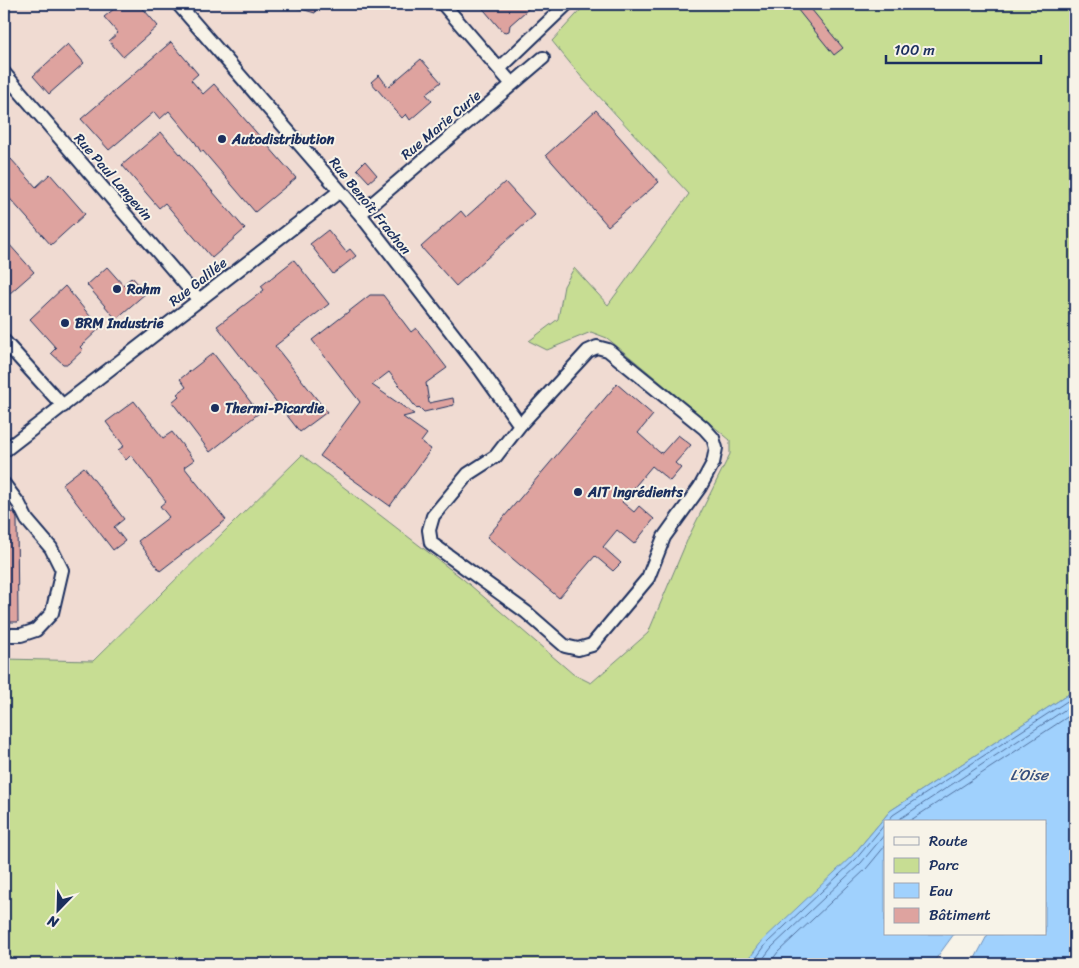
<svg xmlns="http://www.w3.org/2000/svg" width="1079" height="968" font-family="Sriracha,sans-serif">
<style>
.built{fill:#f0dbd2}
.green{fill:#c7dd93;stroke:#718678}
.water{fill:#a0d1fd;stroke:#6b90bd}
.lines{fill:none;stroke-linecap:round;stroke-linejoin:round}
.shore{stroke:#50709e;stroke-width:1}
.building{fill:#dea39f;stroke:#1b2f5e}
.minor-casing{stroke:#1b2f5e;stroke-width:16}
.minor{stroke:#f7f3e8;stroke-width:12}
.poi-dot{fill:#1b2f5e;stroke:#f7f3e8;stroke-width:2}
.labels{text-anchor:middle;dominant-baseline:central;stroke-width:4;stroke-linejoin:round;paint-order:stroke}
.street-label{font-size:14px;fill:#1b2f5e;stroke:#f7f3e8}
.poi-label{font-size:14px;font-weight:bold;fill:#1b2f5e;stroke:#f7f3e8;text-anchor:start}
.water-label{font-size:15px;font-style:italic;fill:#364f7e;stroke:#f7f3e8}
</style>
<rect width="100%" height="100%" fill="#f7f3e8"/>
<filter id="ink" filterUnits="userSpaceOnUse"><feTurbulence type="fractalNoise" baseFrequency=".02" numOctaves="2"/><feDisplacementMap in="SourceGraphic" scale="10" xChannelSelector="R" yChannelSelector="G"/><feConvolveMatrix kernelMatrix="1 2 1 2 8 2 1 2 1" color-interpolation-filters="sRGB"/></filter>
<g filter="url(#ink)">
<path class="built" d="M4 4H586L552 42 604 103 689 194 608 305 574 269 564 286 558 319 547 350 591 331 607 338 730 440V454L689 536 648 633 591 683 573 674 302 455 92 661 4 659Z"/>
<path class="green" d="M586 4H1075V690L890 811 853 855 747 964H4V659L93 661 302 455 463 579 573 674 591 683 648 633 689 536 730 454V440L607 338 591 332 547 350 529 341 558 319 564 286 574 268 608 305 689 194 583 79 552 41Z"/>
<path class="water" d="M1075 690V958L1070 964H972L988 934H1045V822H885V934H954L932 964H745L763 940 853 855 890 811Z"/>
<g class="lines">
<path class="shore" d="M887 822 893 815 1075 696
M895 822 1075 703
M908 822 1075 712
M752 964 767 943 856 859 885 824
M759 964 772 947 861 863 885 834
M769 964 778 952 866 869 885 846"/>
</g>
<path class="building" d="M120 4H139L158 26 123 57 109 41 118 33 104 17Z
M291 4H318L315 13 291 6Z
M479 4H534L510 25 509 31 506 32 502 31Z
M793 4H807L843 48 834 55Z
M171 42 198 74 191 80 203 94 214 84 296 178 255 212 203 151 201 152 195 142 169 111 160 119 154 112 109 150 81 119Z
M68 44 84 63 49 94 33 76Z
M421 59 441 82 426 94 432 101 410 120 406 114 402 118 371 82 379 75 388 87Z
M596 110 659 182 608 226 546 155Z
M161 132 245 229 212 258 165 203 159 208 122 165Z
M11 159 36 187 50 174 85 214 51 245 4 192V165Z
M365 161 377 175 369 182 357 169Z
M505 182 535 215 456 286 421 247 461 211 466 217Z
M328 230 346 252 350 249 356 256 333 274 310 244Z
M8 243 34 272 9 294 4 289V247Z
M294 260 329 304 275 346 327 412 300 432 217 326 264 290 261 286Z
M107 267 123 285 132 277 146 293 116 319 87 285Z
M65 286 100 328 80 347 83 350 68 364H63L51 353 56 348 30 319Z
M370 295H383L411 332 416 328 447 368 426 383 429 403 453 398 454 405 424 412 419 407 417 409 389 372 372 385 414 414 403 417 427 434 421 442 431 449 390 506 320 456 360 402 312 340Z
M213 353 259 413 210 452 172 402 179 396 177 394 186 387 180 379Z
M617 384 653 415 638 433 659 452 662 453 678 435 691 445 675 463 681 468 670 481 652 466 622 502 634 512 639 506 654 519 634 544 617 530 603 547 621 563 613 571 595 556 559 598 487 537Z
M134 401 163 438 172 432 194 460 184 467 226 520 160 571 138 541 169 517 160 506 166 501 131 455 126 460 118 450 124 446 106 422Z
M84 467 124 519 114 527 125 541 113 550 62 484Z
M14 512 17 519 18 622H4V513Z"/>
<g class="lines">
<g class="minor-casing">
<path id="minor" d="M178 4 360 214 480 369 520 425 496 456 468 474 433 516 429 530 431 543 526 612 565 646 578 649 592 645 648 578 664 537 700 487 713 463 716 448 713 438 704 428 608 350 597 347 588 351 520 425
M443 4 512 84
M499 69 567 4
M4 73 199 300
M360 214 543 58
M4 341 63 406
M4 451 340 191
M4 484 19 504 27 520 51 548 62 570 52 613 36 630 21 635H4"/>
</g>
<use href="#minor" class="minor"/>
</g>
</g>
<g class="poi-dot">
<circle cx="222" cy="139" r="5"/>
<circle cx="117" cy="289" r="5"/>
<circle cx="65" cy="323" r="5"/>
<circle cx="215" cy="408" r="5"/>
<circle cx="578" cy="492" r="5"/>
</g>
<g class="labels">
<g class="street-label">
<text transform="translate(441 125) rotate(-40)">Rue Marie Curie</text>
<text transform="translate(113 177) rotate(49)">Rue Paul Langevin</text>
<text transform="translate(370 206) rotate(51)">Rue Benoît Frachon</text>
<text transform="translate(198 282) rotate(-38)">Rue Galilée</text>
</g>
<g class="poi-label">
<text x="232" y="139">Autodistribution</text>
<text x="127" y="289">Rohm</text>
<text x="75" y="323">BRM Industrie</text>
<text x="225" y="408">Thermi-Picardie</text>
<text x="588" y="492">AIT Ingrédients</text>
</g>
<g class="water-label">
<text x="1029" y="775">L’Oise</text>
</g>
</g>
<rect width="1079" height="968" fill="none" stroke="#f7f3e8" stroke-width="20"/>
<rect x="10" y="10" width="1059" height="948" fill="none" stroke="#1b2f5e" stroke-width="2" filter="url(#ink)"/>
<rect x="884" y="820" width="162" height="115" fill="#f7f3e8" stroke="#9fa5b1"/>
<rect x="894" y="837" width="25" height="8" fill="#f7f3e8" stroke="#9fa5b1"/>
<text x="929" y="846" font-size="15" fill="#1b2f5e">Route</text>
<rect x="894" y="858" width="25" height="15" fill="#c7dd93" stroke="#9fa5b1"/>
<text x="929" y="870" font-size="15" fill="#1b2f5e">Parc</text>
<rect x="894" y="883" width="25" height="15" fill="#a0d1fd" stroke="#9fa5b1"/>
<text x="929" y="896" font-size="15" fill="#1b2f5e">Eau</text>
<rect x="894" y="908" width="25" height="15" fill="#dea39f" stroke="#9fa5b1"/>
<text x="929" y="920" font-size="15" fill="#1b2f5e">Bâtiment</text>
<g transform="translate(58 910) rotate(203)" stroke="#f7f3e8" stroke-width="4" paint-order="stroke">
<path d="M0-4L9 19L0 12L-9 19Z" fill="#1b2f5e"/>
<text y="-8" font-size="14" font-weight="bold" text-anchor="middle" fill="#1b2f5e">N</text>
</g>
<path d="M886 55v8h155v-8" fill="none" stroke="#1b2f5e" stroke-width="2.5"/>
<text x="894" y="55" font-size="15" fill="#1b2f5e" stroke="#f7f3e8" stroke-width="4" paint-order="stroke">100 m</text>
</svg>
